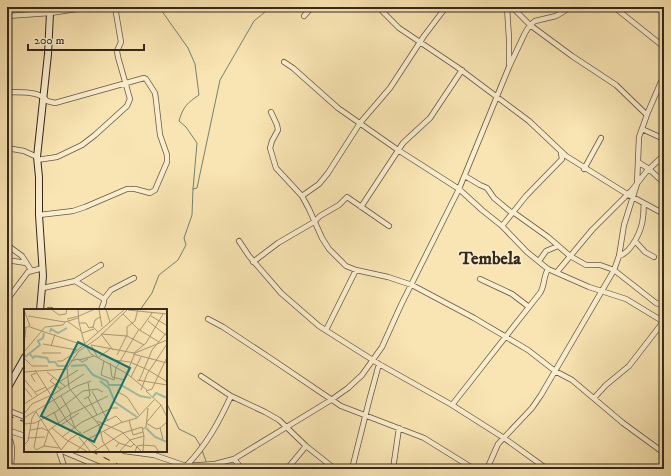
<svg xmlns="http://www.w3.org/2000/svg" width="671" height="476" font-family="'IM FELL DW Pica',serif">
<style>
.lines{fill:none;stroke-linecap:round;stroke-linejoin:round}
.stream{stroke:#748371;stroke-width:1}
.street-casing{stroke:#665742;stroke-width:6}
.secondary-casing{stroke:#35281d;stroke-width:8}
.street{stroke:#fbeece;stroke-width:4.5}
.secondary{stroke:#fbeece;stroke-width:6}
.rail{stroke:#35281d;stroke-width:1;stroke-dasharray:7 7;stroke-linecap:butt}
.labels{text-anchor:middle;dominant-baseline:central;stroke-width:3;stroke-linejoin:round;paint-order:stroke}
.quarter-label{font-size:18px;font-weight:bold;fill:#35281d;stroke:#fbeece}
.inset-river{fill:none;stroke:#9ebfa9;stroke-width:2}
.inset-road{fill:none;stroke:#ab9977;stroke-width:1}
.view{fill:#0f766e;fill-opacity:0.15;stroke:#0f766e;stroke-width:2}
.inset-edge{fill:none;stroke:#35281d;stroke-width:2}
</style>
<rect width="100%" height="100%" fill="#f9e5b3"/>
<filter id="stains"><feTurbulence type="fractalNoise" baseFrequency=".005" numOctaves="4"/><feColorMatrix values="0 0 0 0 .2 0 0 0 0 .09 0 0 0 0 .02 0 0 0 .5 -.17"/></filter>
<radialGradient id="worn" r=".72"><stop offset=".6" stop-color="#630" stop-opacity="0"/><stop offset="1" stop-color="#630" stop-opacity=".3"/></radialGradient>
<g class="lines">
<path class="stream" d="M193 189 197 188 220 80 254 21 271 7
M140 310 152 293 159 275 178 260 186 245 184 238 192 215 193 189 197 143 186 127 179 121C183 107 187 103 199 95L195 64 188 48 159 7
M166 402 179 429 195 437 201 447
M202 450 207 464"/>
<g class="street-casing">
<path id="street" d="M218 7V8
M378 7 399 28 457 67 529 121 566 156 627 194 664 214
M507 7 509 39V64
M512 7 530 25 572 56 616 85 647 115
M614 7 664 47
M7 16 50 13 90 7
M304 16 312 7
M284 62 293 68 338 108 398 150 459 189 482 210 502 226 527 252 548 269 589 287 626 299 664 322
M7 92C19 93 39 90 47 101L55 103 144 78 146 79 155 93 156 100 160 135 167 155V162L155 190 150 193 135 189H127L85 207 73 211 39 215
M271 112 277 125 278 130 272 141 270 148 276 168 302 196 309 209 322 238 329 249 346 266 356 270 388 277 412 285 474 318 528 350 555 371 572 380 623 423 664 453
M642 129 664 139
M7 148 24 151 37 157
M37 160 57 157 82 145 95 135 127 106 130 99 118 57 117 51 121 42 115 7
M638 162 649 169 664 183
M584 169 601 138
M465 176 480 185 487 188 494 198 512 213
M302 196 319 184 328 173 360 123 390 88 424 36 446 7
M361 207 403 143 430 118 462 70
M513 212 548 237 570 256 586 265H600L614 270 656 303 659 304 664 303
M502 226 526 196 562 159 561 153
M239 241 249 256 281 293 319 326 379 364 452 405 504 438 547 469
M635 241 645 252 654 257
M7 245 22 256 31 270
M619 256C632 252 642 230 643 217 644 212 643 208 644 204
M7 260 26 263
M539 261 546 251 558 246
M253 262 278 243 314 222 320 216 339 205 347 197 389 226
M557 272 592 230 632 190 646 172 664 155
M480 279 512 294 529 307
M75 281 104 299V302L101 310
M43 288 75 281 101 265
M104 299 111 290 134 278
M7 300 28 272 43 268
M49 310H51
M208 319 223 327 270 358 341 406 424 438 474 469
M326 330 356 270
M201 376 231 396 265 412 279 420 306 446 335 469
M594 398 606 385 629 366 663 322
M452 405 540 293C545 286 543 277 548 269
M7 410 25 417
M7 430 25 436
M7 435C15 446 11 456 11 469
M59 451 65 469
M62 451 105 469
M124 451 154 455 186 466 215 464 234 459 331 400 348 388 362 375 382 347 387 336 401 305 459 189 509 67 525 33 530 25 535 21 556 16 571 7
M234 459 242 469
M186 466C206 446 219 422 231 396
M287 469 306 446
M352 469 369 401 379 364
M393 469 399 428
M487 469 498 444 532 408 541 395 614 270 619 256 624 225 637 184 639 137 648 112 664 75"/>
</g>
<g class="secondary-casing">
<path id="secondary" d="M40 310 43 276 39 215V177L37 157 48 54 50 13 52 7
M7 389 25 357"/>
</g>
<use href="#street" class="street"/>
<use href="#secondary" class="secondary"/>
<path class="rail" d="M7 415 25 422
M91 451 127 469"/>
</g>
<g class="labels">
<g class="quarter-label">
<text x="490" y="259">Tembela</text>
</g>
</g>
<g transform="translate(24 309)">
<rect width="143" height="143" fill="#f9e5b3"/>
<path class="inset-river" d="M26 23 27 20 34 24 43 19M6 45 9 49 11 47 23 49 25 53H31L34 57H44M1 48 16 36 14 32 19 29 20 24M47 57 61 56 69 66 83 72 85 76H97L116 87 127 89M76 72 85 79 91 93 113 108M129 88 132 84 143 89M122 119 131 128 143 133"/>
<path class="inset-road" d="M27 0 35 6 42 5 43 0M54 0 55 14 61 36 67 45 102 64 123 81M75 0 78 18M82 0 86 13M0 1 6 17 0 19M104 1 143 5M99 5 114 20 135 33M4 7 41 13 54 9M55 7 71 0M127 7 142 16M43 10 55 7M43 12 57 22M124 12 143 27M55 14H62L65 19 69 18M6 18 59 36M116 21 128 4M74 23 69 18 71 11 76 8M58 24 70 20M77 25 103 27 120 36M77 25 89 41M19 35 53 41M0 36 2 19M67 36 110 44 122 34 139 5M67 36 74 49M27 37 31 25M0 43 21 18 39 16 41 13M18 44H37M109 45 143 54M93 46 103 26V18L111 12 114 0M75 48 86 40M143 48 128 80 122 82 137 96 143 108M0 49 8 57H24M55 51 70 47M90 51 106 53 124 61 142 72 143 76 113 71M33 52H38L49 45 101 0M47 52 54 50 58 53 64 50M80 52 77 66 90 71 92 59 115 20M86 54 88 68 100 71M11 61 43 112 73 139M0 63 43 60M23 63 42 78M30 68 26 72 37 80M107 68 117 48M0 70 13 86M115 72 128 41 143 23M11 73 7 66 12 64M99 73 111 44 143 31M0 78 8 88M117 81 123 65 143 35M68 82 84 112M11 83 22 78M94 83 103 88 115 106M37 87 47 105M64 88 73 106M60 90 66 87 64 73M0 95 54 61M12 103 37 141 46 130 57 123M30 103 35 115M0 105 8 95 30 85 60 65M46 106 51 119M0 109 11 102M105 111 109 126 119 123M15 112 10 138 12 141 20 137 25 121 47 105 84 87M73 112 98 123 118 143M0 115 11 114 33 102 59 82 73 80 79 83M37 116 55 104M28 119 41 130 64 143M136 119 132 120 122 114 137 96M119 120 122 118 124 99M6 121 18 119 24 122M80 123 95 134 92 138M59 124 92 107 98 113M38 128 58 113 88 99H94M55 128 66 142M4 129 21 128M139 130 136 119 143 113M95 134 107 138 110 135M0 136 4 132 8 109 13 101 53 77 67 72M20 137 35 139M52 143 64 130 96 114 113 109 130 91M69 143 99 124 118 118 120 127 106 131 95 143M86 143 79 133 75 116 45 79 43 59 55 42 74 29 104 0M111 143 113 137 119 136 131 137 135 143M119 143 120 127"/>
<path class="view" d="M54 33 106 59 70 133 17 107Z"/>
<rect width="143" height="143" class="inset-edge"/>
</g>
<rect width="671" height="476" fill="none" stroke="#f9e5b3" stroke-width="24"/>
<rect x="8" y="8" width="655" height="460" fill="none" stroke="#35281d" stroke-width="2"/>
<rect x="12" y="12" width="647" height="452" fill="none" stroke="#35281d"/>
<path d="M28 44v6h116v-6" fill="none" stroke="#35281d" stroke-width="2"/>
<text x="34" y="44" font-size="12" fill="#35281d" stroke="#fbeece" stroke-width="3" paint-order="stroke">200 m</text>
<rect width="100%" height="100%" filter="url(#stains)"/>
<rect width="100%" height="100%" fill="url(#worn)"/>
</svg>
